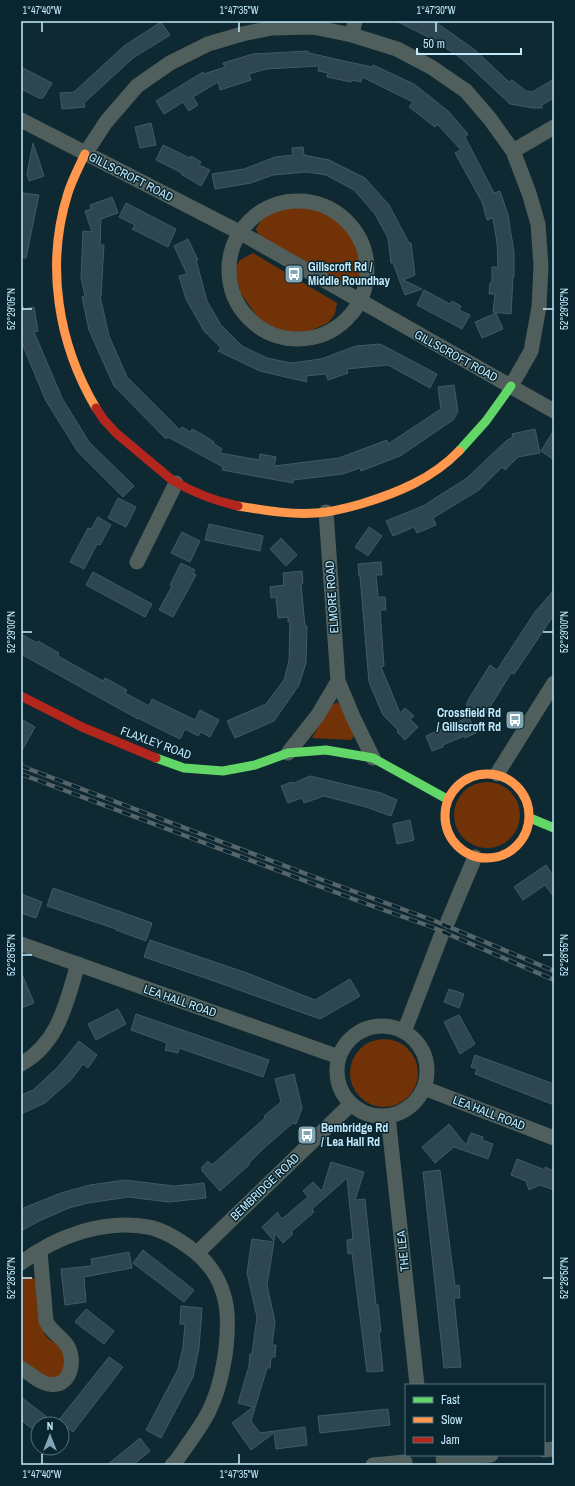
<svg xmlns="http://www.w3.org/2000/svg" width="575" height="1486" font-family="'Archivo Narrow',sans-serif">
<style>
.green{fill:#723208}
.building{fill:#2e4552;stroke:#425966}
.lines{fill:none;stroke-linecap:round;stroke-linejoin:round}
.street{stroke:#515f5c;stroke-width:15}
.fast{stroke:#63d668;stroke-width:9}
.slow{stroke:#ff974d;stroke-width:9}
.jam{stroke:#b3261e;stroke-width:9}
.rail-casing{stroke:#566568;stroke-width:4.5}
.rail{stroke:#09252f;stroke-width:3;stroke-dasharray:9;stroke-linecap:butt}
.ticks{fill:none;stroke:#c2eafb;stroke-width:1.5}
.labels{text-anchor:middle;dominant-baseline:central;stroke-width:3;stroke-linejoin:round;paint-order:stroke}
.street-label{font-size:12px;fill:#c2eafb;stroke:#09252f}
.poi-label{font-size:12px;font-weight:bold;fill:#c2eafb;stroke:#09252f;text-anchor:start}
.neatline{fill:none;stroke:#c2eafb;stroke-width:1.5}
.ticks-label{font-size:10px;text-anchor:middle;fill:#c2eafb}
</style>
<rect width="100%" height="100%" fill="#0f2932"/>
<path class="green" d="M310 207 333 213 350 228 362 248 361 273 355 281 344 284 260 239 256 229C268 204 286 208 310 207Z
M253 253 337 303 335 314 328 323 307 332 283 331 260 321 240 292 235 268 240 260Z
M337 702 346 713 354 736 351 740 312 738 329 707Z
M454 815a33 33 0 1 1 66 0a33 33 0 1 1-66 0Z
M350 1073a34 34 0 1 1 68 0a34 34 0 1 1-68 0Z
M24 1277H31L36 1280C38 1295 38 1312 42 1326 46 1342 51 1338 60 1347 69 1356 65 1368 59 1378L50 1379 21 1362V1279Z"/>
<path class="building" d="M396 21H434L475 50 509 82 512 80 526 91 532 92 554 79V98L542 105V108H533L510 104 462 59 434 40Z
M161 22 170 35 133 58 84 103 85 107 62 109 60 93 74 92 124 46Z
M308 51 309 53 344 61 372 67 373 65 414 84 448 111 468 134 465 137 494 193 500 191 508 215 514 252V277H513L511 314 493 312 495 294H489L490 283H492V267H498L497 243 493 218 487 220 482 202 455 153 461 150 437 124 435 127 409 107 413 102 362 77 361 82 351 80V82L327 77 328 73 318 71 319 66 266 69 249 74 251 80 220 90 218 82 193 97 198 105 189 111 183 102 164 114 156 101 203 72 204 74 225 67 223 63 253 54Z
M21 67 52 83 43 98H39L21 89Z
M151 123 156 145 140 148 135 127Z
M33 143 44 176 29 181 27 174Z
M163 145 190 158 191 156 201 162 199 165 210 170 201 186 181 174 182 173 156 160Z
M303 147 304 155 329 160 365 178 389 205 409 243H411L415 275 403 280 422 289 405 295 393 263H391L388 238 375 214 354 190 326 175 307 172 273 175 251 183 215 189 212 174 244 169 275 157 293 155 292 148Z
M23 193 39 195 26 258H21V203Z
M112 197 118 213 101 219 100 245H104L101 296H100L109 336 127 377 180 430 182 427 191 432 192 429 205 436 214 442 213 443 222 449 220 453 259 460 260 454 276 457 274 466 339 458 387 440 388 444 441 409 438 387 454 385 458 412 453 420 400 456 361 471 360 468 343 474 293 480V483L222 470 223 467 168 437 166 439 114 386 89 330 82 297 85 296 81 277 83 231 92 232 85 211 91 209 90 205Z
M126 203 176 229 168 247 132 229 135 225 119 217Z
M188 239 198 260H196L207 301 221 325 242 346 267 358 291 363 321 359 356 346 380 344 437 374 430 388 388 365 347 369 348 373 328 380 326 374 306 376 307 382 260 371 218 351 221 348 204 331 186 299 179 276 187 274 174 246Z
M424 290 450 304 452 301 461 306 459 310 470 315 462 329 417 305Z
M23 306 24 309 34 307 38 331 34 332 62 398 89 442 134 486 123 497 78 452 46 401 21 341V332H23L21 320V307Z
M496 313 503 329 482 338 475 322Z
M535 429 540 453 518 457 505 470 502 467 479 490 433 518 436 525 417 533 414 527 393 536 386 521 423 506 467 478 506 441 513 437 512 434Z
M554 430V460L541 451Z
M118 498 136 507 126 527 108 518Z
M98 517 111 525 100 545 97 544 84 569 70 562 88 528 91 529Z
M209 524 263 536 260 551 205 540Z
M369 527 382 536 368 556 355 547Z
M182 532 200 541 190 562 171 553Z
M281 538 297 555 286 566 270 549Z
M381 562 382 575H376L378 597H385L386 610H380L384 666 381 667 400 713 405 708 414 716 410 719 418 727 405 740 397 732 398 730 383 715 369 682 360 576H359L358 564Z
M181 563 195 570 193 573 196 575 173 617 159 610 172 586 170 585Z
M302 571 303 583 301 584 305 626H307L306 663 299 685 274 721 235 738 227 721 266 704 284 680 289 661 290 622H288V617L278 618 276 597 271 598 270 587 284 585 283 573Z
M93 572 152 604 145 617 86 585Z
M554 590V615L514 674 511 673 485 715H481L467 707V702L490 665 497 670 535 612Z
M21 634 37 643 38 641 59 653 58 656 103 681 105 678 127 690 125 693 149 706 152 699 195 720 200 710 219 720 210 737 201 732 198 736 185 729 180 739 138 718V719L21 654Z
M469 717 476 733 465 738 464 736 443 745V747L432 751 426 736Z
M21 719 35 727 21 752Z
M310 776 381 793 397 800 391 816 366 807 324 796 304 803 302 798 288 803 281 786 292 782 294 783Z
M410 820 414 840 397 844 393 824Z
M546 865 554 877V897L545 885 523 900 514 887Z
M53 888 152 923 146 941 116 930V929L47 906Z
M21 894 42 902 36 918 21 913Z
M150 940 247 973 315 1000 350 979 360 996 320 1019 214 981 144 957Z
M21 972 34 1003 21 1008Z
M449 989 464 994 459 1008 444 1002Z
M118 1009 126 1024 96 1040 88 1024Z
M136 1014 269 1060 263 1077 179 1048 178 1053 165 1050 167 1043 131 1030Z
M459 1015 475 1044 460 1054 444 1022Z
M79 1041 97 1055 88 1068 83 1064 71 1080 45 1103 21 1114V1095L33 1090 57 1068Z
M475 1055 554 1084V1105L475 1074 477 1069 471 1067Z
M294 1074 302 1108 296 1124 293 1123 264 1148 249 1163 250 1164 220 1191 202 1171V1167L208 1161 212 1165 265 1118 264 1116 281 1102 275 1079Z
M449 1124 466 1145 471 1133 483 1137 482 1140 493 1144 488 1159 454 1147 435 1163 422 1147Z
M517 1159 545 1170V1167L554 1171V1190L540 1185 529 1190 526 1181 511 1175Z
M331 1162 364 1172 355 1200 365 1199 376 1305H378L381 1332H379L383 1371 367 1372 352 1253 348 1254 347 1240 353 1239 347 1178 312 1209 314 1212 291 1232 293 1234 283 1243 275 1233 274 1241 262 1227 278 1212V1214L282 1219 308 1197 303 1191 313 1182 322 1191Z
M440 1170 455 1286 459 1285 460 1298H454L461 1367 444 1368 423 1172Z
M125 1180 174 1186 204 1183 206 1198 169 1202 128 1197 88 1203 69 1208 39 1221 21 1231V1209L61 1193 90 1185Z
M252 1239 274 1242 267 1285 275 1322 272 1345H276L275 1357H271L270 1368H267L251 1421 260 1433 305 1427 307 1445 276 1449 274 1433 251 1450 232 1423 253 1407 238 1403 249 1366 250 1354H252L257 1317 247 1273Z
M143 1250 194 1290 184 1302 133 1263Z
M129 1252 132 1268 84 1277 86 1302 65 1305 61 1269 92 1266 91 1259Z
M181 1306 202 1308 199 1348 193 1377 161 1438 146 1430 178 1369 183 1347 185 1324H180Z
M86 1309 114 1331 104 1344 75 1322Z
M109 1357 123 1367 73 1432 58 1421Z
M21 1397 47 1417 42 1424H38V1429L36 1432 21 1420Z
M388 1409 390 1425 320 1433 318 1416Z
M140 1438 150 1451 133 1465H107Z"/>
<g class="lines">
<path class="street" d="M352 35 355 21
M21 120 241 233 554 411
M513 151 554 127
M85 154 106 122 137 86 170 63 208 44 242 34 272 28 313 27 352 35 397 49 431 67 466 91 490 119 513 151 529 193 538 224 541 266 539 307 531 351 511 386
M229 270a69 69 0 1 1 138 0a69 69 0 1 1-138 0Z
M326 512 338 681 353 717 373 758
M137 562 176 483
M288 753 318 715 338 681
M497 774 554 683
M448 921 475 857
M21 944 339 1057
M337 1071a45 45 0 1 1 90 0a45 45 0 1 1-90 0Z
M404 1032 441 936
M21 1064C59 1043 66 1003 78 964
M424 1088 554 1138
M388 1116 417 1385
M197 1253 351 1104
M21 1263C56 1236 104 1219 148 1227 164 1230 181 1241 194 1251 213 1266 225 1288 227 1313 229 1344 222 1386 208 1413 199 1430 187 1445 176 1461L172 1465
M21 1368C30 1373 38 1382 48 1384 70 1389 76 1362 68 1347 62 1336 51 1333 46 1321L40 1251
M544 1450 554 1449
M443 1459 491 1455
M373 1465 405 1462"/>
<path class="fast" d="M459 451 486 421 511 386
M156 758 184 768 223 771 255 765 288 753 326 750 373 758 447 799
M530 818 554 828"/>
<path class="slow" d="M85 154C79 167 72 180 68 193 45 265 58 344 96 408
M238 506C263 510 290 515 316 513 332 512 347 508 361 504 397 493 432 479 459 451
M445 816a42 42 0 1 1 84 0a42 42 0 1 1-84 0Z"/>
<path class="jam" d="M96 408 104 420 116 433 172 480C192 492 215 501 238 506
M21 696 82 727 156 758"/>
<g class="rail-casing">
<path id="rail" d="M21 766 309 875 435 921 554 971
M21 774 364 903 432 927 554 980"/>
</g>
<use href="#rail" class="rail"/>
</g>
<path class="ticks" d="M42 22V32M239 22V32M436 22V32M22 309H32M543 309H553M22 632H32M543 632H553M22 955H32M543 955H553M22 1278H32M543 1278H553M42 1454V1464M239 1454V1464"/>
<defs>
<g id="bus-square" transform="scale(1)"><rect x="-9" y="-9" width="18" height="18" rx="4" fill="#83a6b5" stroke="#09252f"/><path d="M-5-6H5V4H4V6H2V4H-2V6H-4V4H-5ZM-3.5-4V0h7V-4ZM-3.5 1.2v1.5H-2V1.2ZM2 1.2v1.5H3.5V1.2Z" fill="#fff"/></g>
</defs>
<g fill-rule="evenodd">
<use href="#bus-square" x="294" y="274"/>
<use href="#bus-square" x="515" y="720"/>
<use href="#bus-square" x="307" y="1135"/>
</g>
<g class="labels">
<g class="street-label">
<text transform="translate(131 177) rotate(27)">GILLSCROFT ROAD</text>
<text transform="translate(456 356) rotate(29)">GILLSCROFT ROAD</text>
<text transform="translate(332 597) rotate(-94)">ELMORE ROAD</text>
<text transform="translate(156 743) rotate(20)">FLAXLEY ROAD</text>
<text transform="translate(180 1001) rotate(19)">LEA HALL ROAD</text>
<text transform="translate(489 1113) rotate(21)">LEA HALL ROAD</text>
<text transform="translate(265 1187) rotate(-44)">BEMBRIDGE ROAD</text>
<text transform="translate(403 1251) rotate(-96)">THE LEA</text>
</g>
<g class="poi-label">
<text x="308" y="267">Gillscroft Rd /<tspan x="308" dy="14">Middle Roundhay</tspan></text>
<text x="501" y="713" text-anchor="end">Crossfield Rd<tspan x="501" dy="14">/ Gillscroft Rd</tspan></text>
<text x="321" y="1128">Bembridge Rd<tspan x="321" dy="14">/ Lea Hall Rd</tspan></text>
</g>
</g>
<rect width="575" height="1486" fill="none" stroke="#09252f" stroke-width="44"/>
<rect x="405" y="1384" width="140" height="72" fill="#09252f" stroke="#537481"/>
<rect x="413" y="1397" width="20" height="6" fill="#63d668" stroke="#537481"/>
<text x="441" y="1404" font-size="12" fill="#c2eafb">Fast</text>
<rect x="413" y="1417" width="20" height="6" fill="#ff974d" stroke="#537481"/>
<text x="441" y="1424" font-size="12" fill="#c2eafb">Slow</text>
<rect x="413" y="1437" width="20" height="6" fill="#b3261e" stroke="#537481"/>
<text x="441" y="1444" font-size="12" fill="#c2eafb">Jam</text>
<g transform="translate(50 1436)"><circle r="19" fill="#09252f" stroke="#537481"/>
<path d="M0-3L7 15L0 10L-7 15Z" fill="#83a6b5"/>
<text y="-6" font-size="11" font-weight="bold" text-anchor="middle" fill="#c2eafb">N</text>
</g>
<path d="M417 48v6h104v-6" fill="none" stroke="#c2eafb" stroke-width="2"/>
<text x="423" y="48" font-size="12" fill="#c2eafb" stroke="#09252f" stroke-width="3" paint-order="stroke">50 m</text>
<rect x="22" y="22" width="531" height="1442" class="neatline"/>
<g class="ticks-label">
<text x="42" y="14">1°47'40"W</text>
<text x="239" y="14">1°47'35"W</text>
<text x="436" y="14">1°47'30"W</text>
<text transform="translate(11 309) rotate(-90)" y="4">52°29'05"N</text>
<text transform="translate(564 309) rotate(-90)" y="4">52°29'05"N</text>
<text transform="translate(11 632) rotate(-90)" y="4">52°29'00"N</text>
<text transform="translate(564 632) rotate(-90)" y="4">52°29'00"N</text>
<text transform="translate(11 955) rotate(-90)" y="4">52°28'55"N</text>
<text transform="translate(564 955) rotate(-90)" y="4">52°28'55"N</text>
<text transform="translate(11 1278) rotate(-90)" y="4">52°28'50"N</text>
<text transform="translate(564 1278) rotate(-90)" y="4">52°28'50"N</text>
<text x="42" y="1478">1°47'40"W</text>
<text x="239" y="1478">1°47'35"W</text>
</g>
</svg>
